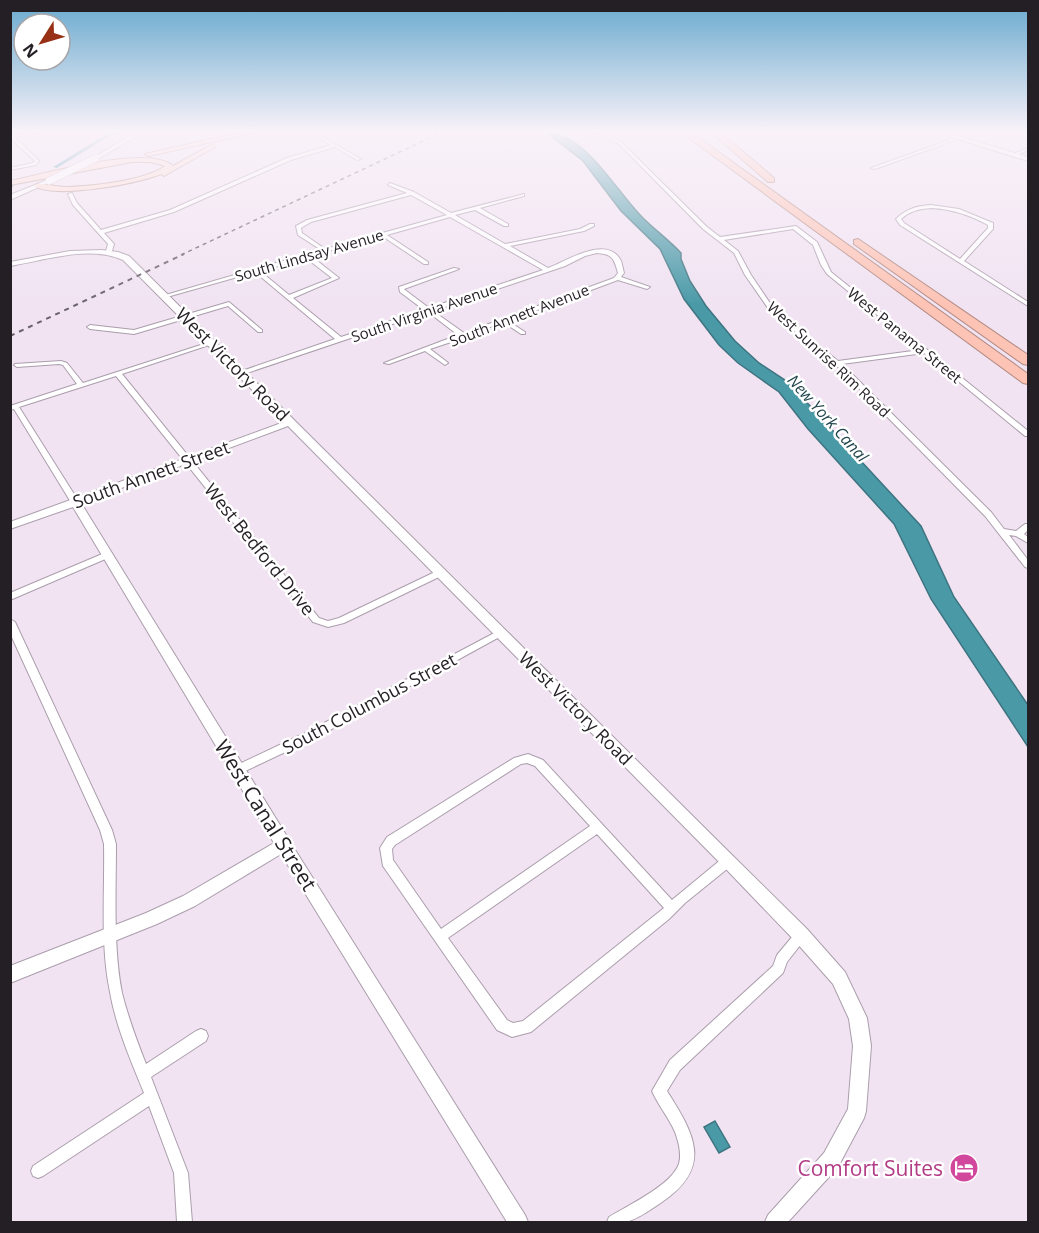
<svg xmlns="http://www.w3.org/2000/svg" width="1039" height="1233" font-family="'Open Sans',sans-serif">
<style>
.water{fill:#4999a7;stroke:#3e7480;stroke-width:1.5}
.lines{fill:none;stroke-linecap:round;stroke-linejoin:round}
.canal{fill:#4999a7;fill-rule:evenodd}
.minor-casing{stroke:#ab9eac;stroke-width:2}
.tertiary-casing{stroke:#ab9eac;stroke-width:2}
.secondary-casing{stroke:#ab9eac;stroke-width:2}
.primary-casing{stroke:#b18a82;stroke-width:2}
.motorway-casing{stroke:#b18a82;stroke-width:2}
.minor{fill:#fff;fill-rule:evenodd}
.tertiary{fill:#fff;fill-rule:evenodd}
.secondary{fill:#fff;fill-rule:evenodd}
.primary{fill:#fedbd2;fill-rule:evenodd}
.motorway{fill:#fdc3b4;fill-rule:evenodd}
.rail-far1{stroke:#6a626a;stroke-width:1.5;stroke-dasharray:4 4;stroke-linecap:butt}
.rail{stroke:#6a626a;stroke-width:2;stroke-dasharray:5 5;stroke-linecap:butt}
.secondary-bridge-casing{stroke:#ab9eac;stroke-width:8;stroke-linecap:butt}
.secondary-bridge{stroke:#fff;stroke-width:7}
.labels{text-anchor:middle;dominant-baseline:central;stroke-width:5;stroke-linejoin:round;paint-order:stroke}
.far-street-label{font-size:15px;fill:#241f24;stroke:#fff}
.far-water-label{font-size:16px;font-style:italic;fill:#21464d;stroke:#fff}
.street-label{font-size:18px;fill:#241f24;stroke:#fff}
.near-street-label{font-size:21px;fill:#241f24;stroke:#fff}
.near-hotel-label{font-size:21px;fill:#b23c85;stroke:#fff;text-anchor:end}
</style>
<rect width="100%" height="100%" fill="#f1e3f2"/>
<path class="water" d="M547 133C586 133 617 193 643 218 655 230 669 240 681 253V259L690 281 706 306 735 341 759 363 788 382 921 526 954 597 1028 705V747L931 599 894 524 808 429 779 392 738 363 719 345 684 299 660 249 621 211 583 161Z
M715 1121 730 1147 719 1153 704 1127Z"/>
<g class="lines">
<path class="canal" d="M109 133H114L57 168 53 167Z
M10 185H13V187H10Z"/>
<g class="minor-casing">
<path id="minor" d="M24 133H34L15 137 39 161 36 165 10 170V168L33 163 35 161 10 138V134L13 135Z
M599 133H605L620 141 707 227 720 237 796 226 817 242 831 272 1028 431V436H1025L924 353 842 364 991 512 1004 529 1016 531 1025 524H1028V530L1024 534 1028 537V543L1016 536 1009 535 1028 560V568L1025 567 985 516 835 364 770 311 745 275 734 253 703 229 618 143ZM793 229 813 245 821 265 827 274 920 350 838 361 774 309 751 275 738 251 724 240Z
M958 137 961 138 875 169 871 168Z
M322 138H324L361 159 357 160 335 147 291 160 174 212 104 233 114 244 112 251 109 253 106 251 108 244 73 205 68 194 72 193 77 203 101 230 170 210 287 158 331 145 322 140Z
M1028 148V150L1015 156 1011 155Z
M390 183 414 192 451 213 524 194V196L480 208 508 224V226H504L475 210 455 215 505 244 580 229 590 224H594V226L584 231 510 246 548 268C565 262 605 235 620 259 622 262 623 269 624 273L621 277 650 287 647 289 618 280 508 321 525 332V334H521L503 322 467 336 466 337 430 349 447 362 448 363 445 365 425 351 389 364 384 363 458 335 428 312 241 375 238 373 239 372 335 339 255 272 167 297 162 296 321 250 298 235 296 226 307 220 407 193 388 185ZM411 195 447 215 325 249 302 233 301 228 311 222ZM450 217 543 270 429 308 405 290 404 289 459 269 454 268 399 287 400 292 424 310 341 337 293 298 339 278 311 256 382 236 424 264H428V262L387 235ZM597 253C613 254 614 259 618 273L614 278 464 333 433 311 565 266 585 256ZM306 258 332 278 289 295 260 271Z
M931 205 959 209 993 223V229L964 261 1028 302V306L900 225 896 219C906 209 916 206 931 205ZM931 208C952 209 970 215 988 225V228L960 259 904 223 901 219C910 211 918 209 931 208Z
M229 302 262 330V332H258L228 306 134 334 90 329 87 327 90 325 134 330Z
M210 342 215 343 122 374 319 618 328 621 339 618 437 571H443L444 573 443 575 344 623 328 627 313 622 116 376 19 407 79 502 78 504H72L14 409 10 410V406L77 384 63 365 59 364 17 367 14 365 15 364 61 361 67 363 83 383Z
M107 552 110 553 111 555 110 557 10 600V593Z
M10 619 15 622 112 830 116 844C116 891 113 948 122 993 128 1017 137 1041 146 1064L196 1031 201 1029 206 1031 208 1036 206 1041 151 1077 188 1173 192 1222H177L174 1173 149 1106 43 1176 38 1178 33 1176 31 1171 33 1166 144 1093C131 1061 116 1027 110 992 100 945 105 892 104 844L100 830 10 633Z
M500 630 505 633 503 635 317 737 241 773 237 774 233 773 232 770 233 767 309 731Z
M528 754 543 760 672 900 724 857 728 856 732 857 734 861 732 865 685 903 669 919 531 1032 512 1037 497 1030 383 866 380 848 387 837 514 758ZM527 763 535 766 590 826 441 929 393 860 392 849 395 845 521 764ZM597 834 664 908 523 1021 513 1023 507 1020 448 938Z
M801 929 805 931 807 935 805 939 787 962 783 973 680 1070 667 1091C695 1135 713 1167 662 1202 653 1208 635 1221 625 1222 619 1223 613 1222 607 1222L609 1217C627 1206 667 1187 677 1168 683 1158 679 1143 675 1132 669 1118 658 1105 652 1091L670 1060 773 966 777 955 797 931Z"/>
</g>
<g class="tertiary-casing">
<path id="tertiary" d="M939 133H948L1028 157V161Z
M102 250 118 252 129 256 733 856 807 929 845 972 867 1018 871 1046 866 1111 864 1118 838 1167 788 1222H765L768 1215 824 1153 848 1109 853 1046 849 1019 833 984 795 941 723 866 288 426 81 503 288 838 290 839 292 845 525 1215 528 1222H507L281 854 195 906 157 924 10 983V966L146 913 183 896 274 843 73 507 10 529V522L284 422 123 260C89 245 46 260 10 266V262L70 251Z"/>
</g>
<g class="secondary-casing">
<path id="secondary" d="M134 133H142L98 159 93 158Z
M47 180 52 181 10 200V195Z"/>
</g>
<g class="primary-casing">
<path id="primary" d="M238 133H252L149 156 145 154Z
M213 144 215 147 164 176 161 174C136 184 56 199 34 186L38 184C48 184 57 187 67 187 93 186 144 181 165 166L150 162H132L10 185V181C44 174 148 144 173 166Z"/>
</g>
<g class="motorway-casing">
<path id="motorway" d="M682 133H692L1028 374V384L1023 383Z
M712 133H721L774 178V182H768Z
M858 239 1028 355V365L1023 364 854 244V240Z"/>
</g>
<use href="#minor" class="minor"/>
<use href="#tertiary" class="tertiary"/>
<use href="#secondary" class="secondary"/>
<use href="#primary" class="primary"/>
<use href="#motorway" class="motorway"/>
<path class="rail-far1" d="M181 255 440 133"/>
<path class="rail" d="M10 336 184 254"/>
<g class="secondary-bridge-casing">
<path id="secondary-bridge" d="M49 181 96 158"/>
</g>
<use href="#secondary-bridge" class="secondary-bridge"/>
</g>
<linearGradient id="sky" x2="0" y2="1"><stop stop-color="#68a9ce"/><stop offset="0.43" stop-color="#f9f2f9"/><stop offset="1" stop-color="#f9f2f9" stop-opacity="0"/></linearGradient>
<rect width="1039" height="306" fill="url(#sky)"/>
<defs>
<g id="hotel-disc" transform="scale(1.5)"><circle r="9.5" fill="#d1479c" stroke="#fff"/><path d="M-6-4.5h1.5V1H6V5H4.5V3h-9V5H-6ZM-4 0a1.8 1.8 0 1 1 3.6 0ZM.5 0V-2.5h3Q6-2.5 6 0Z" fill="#fff"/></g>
</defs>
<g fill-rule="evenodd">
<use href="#hotel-disc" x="964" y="1168"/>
</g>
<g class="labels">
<g class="far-street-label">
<text transform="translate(309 255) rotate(-16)">South Lindsay Avenue</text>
<text transform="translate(424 312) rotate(-19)">South Virginia Avenue</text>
<text transform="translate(519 315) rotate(-21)">South Annett Avenue</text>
<text transform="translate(905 335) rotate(39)">West Panama Street</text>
<text transform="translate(829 359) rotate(43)">West Sunrise Rim Road</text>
</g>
<g class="far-water-label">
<text transform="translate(828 418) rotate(48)">New York Canal</text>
</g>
<g class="street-label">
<text transform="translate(233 364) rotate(45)">West Victory Road</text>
<text transform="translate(151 474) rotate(-20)">South Annett Street</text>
<text transform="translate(260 549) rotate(51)">West Bedford Drive</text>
<text transform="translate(369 703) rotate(-28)">South Columbus Street</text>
<text transform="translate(576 708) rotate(45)">West Victory Road</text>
</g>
<g class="near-street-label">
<text transform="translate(266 815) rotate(58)">West Canal Street</text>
</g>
<g class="near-hotel-label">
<text x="943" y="1168">Comfort Suites</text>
</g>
</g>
<rect width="1039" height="1233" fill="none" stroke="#241f24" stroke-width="24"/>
<g transform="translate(42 42) rotate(233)"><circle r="28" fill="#ffffff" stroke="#a7a5a7" stroke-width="1.5"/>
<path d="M0-4.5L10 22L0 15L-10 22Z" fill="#973014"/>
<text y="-9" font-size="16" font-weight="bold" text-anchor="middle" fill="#241f24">N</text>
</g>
</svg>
